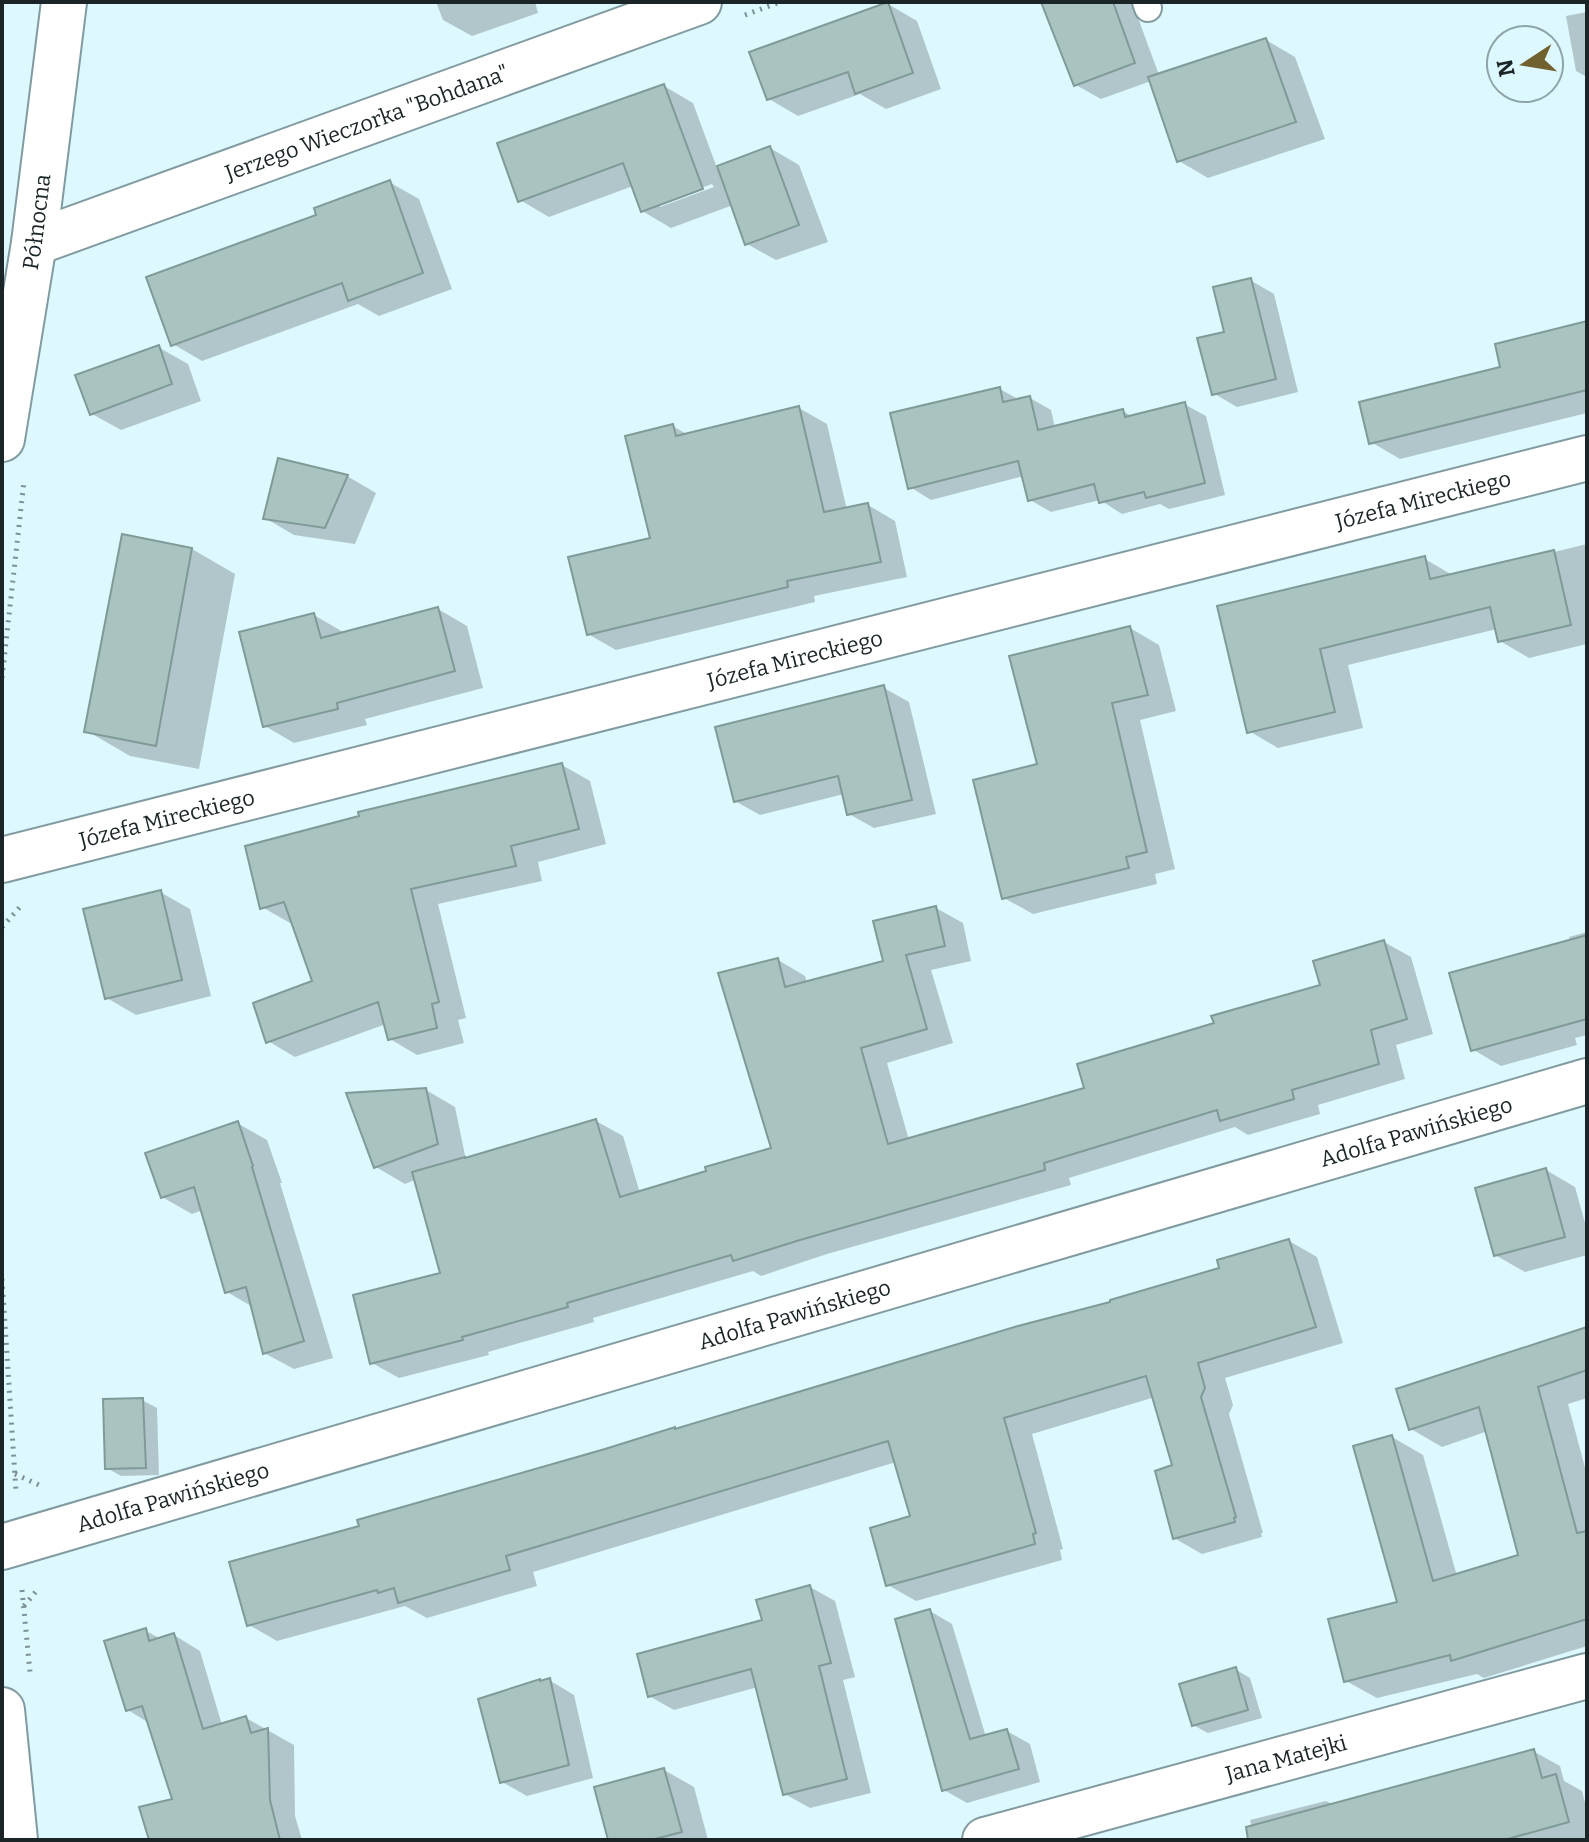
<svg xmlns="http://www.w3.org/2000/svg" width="1589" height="1842" font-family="Bitter,serif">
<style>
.shadow{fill:#0003;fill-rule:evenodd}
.building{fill:#a8c3c0;stroke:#809a97;stroke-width:2}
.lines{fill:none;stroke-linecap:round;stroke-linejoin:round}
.lane-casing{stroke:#819ba0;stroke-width:30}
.street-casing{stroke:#819ba0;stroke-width:48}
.path{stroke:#7d9094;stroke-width:5;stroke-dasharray:2 6;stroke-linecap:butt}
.lane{stroke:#fff;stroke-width:26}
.street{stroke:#fff;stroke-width:44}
.labels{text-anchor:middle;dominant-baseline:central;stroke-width:6;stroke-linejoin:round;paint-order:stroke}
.street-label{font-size:22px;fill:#1b2527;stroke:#ddf8fe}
</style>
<rect width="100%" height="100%" fill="#ddf8fe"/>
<path class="shadow" d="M436 2H535L538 13 472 36 443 20Z
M1044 2H1145L1134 7 1159 75 1266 40 1295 57 1325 139 1208 178 1179 161 1151 81 1101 99 1076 85Z
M888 4 917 21 941 89 886 109 860 94 798 116 769 99Z
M1587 12V77L1576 71 1566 16Z
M664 86 693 103 717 168 770 148 799 165 828 242 776 260 747 244 733 205 671 228 642 211 633 186 549 217 520 200ZM712 184 714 187 660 207V203Z
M389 182 419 199 452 289 379 316 358 304 202 361 173 344 319 216Z
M1250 280 1274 294 1298 392 1237 407 1213 393 1227 333Z
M1587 323V413L1400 459 1371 442Z
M158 347 188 364 201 401 121 430 92 414Z
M1000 389 1020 400 1030 398 1051 410 1055 428 1123 411 1133 417 1184 404 1206 416 1225 495 1169 509 1160 504 1122 514 1100 500 1051 512 1030 500 1024 476 931 500 910 487Z
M799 408 827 424 847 510 868 505 895 521 907 577 814 596 815 602 616 650 588 634 652 540 673 426 688 435Z
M347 476 376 493 355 544 294 535 265 518Z
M1587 544V644L1529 658 1500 641 1497 629 1348 665 1363 728 1278 748 1249 731 1219 607 1425 559 1454 576Z
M192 549 235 574 199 769 130 756 87 731Z
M438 609 467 626 483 688 365 719 367 725 294 743 265 726 314 615 343 632Z
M1130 628 1159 645 1176 711 1140 720 1175 869 1155 874 1157 884 1033 914 1004 898 1040 766Z
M884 688 909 702 936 814 874 828 849 814 844 794 760 815 735 801Z
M562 765 590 781 606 844 538 862 542 881 438 904 466 1018 458 1020 464 1043 417 1055 390 1039 386 1024 295 1057 268 1041 315 982 293 922 290 923 262 907Z
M160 892 190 909 211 996 136 1015 107 998Z
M936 908 963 923 971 961 931 970 953 1043 887 1063 909 1140 1087 1090 1216 1025 1323 986 1384 942 1411 957 1433 1034 1396 1045 1405 1079 1318 1105 1320 1114 1248 1135 1235 1127 1069 1178 1071 1185 827 1254 761 1276 753 1271 593 1318 594 1322 488 1352 489 1355 399 1378 372 1363 443 1275 417 1179 405 1184 376 1167 426 1090 455 1107 466 1160 596 1121 623 1136 640 1193 773 1149 778 960 805 976 807 983 885 962Z
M1587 932V1035L1575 1038 1577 1045 1501 1066 1472 1049 1570 942 1569 937Z
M237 1123 267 1140 282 1183H280L333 1358 294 1369 264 1353 253 1307 227 1292 203 1210 192 1214 162 1197Z
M1546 1170 1575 1187 1587 1230V1255L1525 1272 1495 1255Z
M1289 1241 1317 1257 1343 1343 1225 1378 1233 1405 1229 1414 1263 1533H1261L1262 1537 1202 1554 1174 1538 1175 1466 1155 1397 1032 1434 1063 1549 1060 1550 1062 1560 916 1601 888 1585 912 1517 896 1462 533 1572 537 1586 427 1618 405 1606 277 1641 249 1625 361 1527 1113 1303 1222 1269Z
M1587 1329V1398L1568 1404 1587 1475V1646L1484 1678 1477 1674 1377 1698 1346 1681 1400 1604 1392 1437 1423 1455 1457 1576 1520 1556 1488 1431 1442 1447 1411 1429Z
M142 1400 157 1408 159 1475 121 1476 107 1468Z
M810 1587 835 1601 855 1677 843 1680 871 1793 810 1808 785 1794 758 1687 674 1710 649 1696 765 1622Z
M930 1611 952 1624 986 1737 1007 1731 1030 1744 1040 1782 967 1803 944 1790Z
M146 1631 161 1639 174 1635 200 1651 222 1725 246 1718 294 1745 295 1816 302 1840H152L174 1800 149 1723 128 1710Z
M1235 1669 1250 1678 1262 1718 1208 1733 1193 1725Z
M549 1680 574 1695 593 1778 527 1796 502 1782 542 1682Z
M1533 1751 1560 1766 1564 1781 1582 1791 1587 1810V1840H1255L1250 1820 1326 1801 1334 1805Z
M664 1770 694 1787 708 1840H610Z"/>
<path class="building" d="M888 2 913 73 855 94 848 72 767 100 749 52Z
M1041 2H1113L1135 63 1074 86Z
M1266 38 1296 122 1177 162 1148 77Z
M664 84 703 189 641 212 623 163 518 202 497 143Z
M770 146 799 225 745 245 717 166Z
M390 180 423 273 348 301 342 283 171 346 146 277 316 215 314 208Z
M1251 278 1276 379 1212 395 1197 338 1224 332 1213 287Z
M1587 321V390L1369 444 1359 402 1500 367 1495 344Z
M159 345 172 384 90 415 75 375Z
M1000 387 1003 402 1030 396 1038 430 1123 409 1125 417 1185 402 1205 483 1146 498 1144 492 1099 503 1094 484 1028 501 1018 461 908 489 890 413Z
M799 406 824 512 868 503 881 562 787 581 788 587 587 635 568 557 650 538 625 436 673 424 676 436Z
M278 458 348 475 325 528 263 519Z
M122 534 192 548 156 746 84 732Z
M1554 550 1571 625 1498 642 1490 607 1320 649 1335 712 1247 733 1217 606 1425 556 1430 579Z
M438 607 455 671 337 703 338 709 263 727 239 632 314 613 321 638Z
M1130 626 1148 695 1112 703 1147 852 1126 857 1129 868 1002 899 973 780 1037 764 1009 656Z
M884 685 912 800 847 815 838 776 734 802 715 727Z
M562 763 579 829 511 846 516 866 411 889 439 1002 432 1004 437 1028 388 1040 378 1002 266 1043 253 1003 312 981 284 902 260 909 245 846 359 816 358 812Z
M161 890 182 980 105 999 83 909Z
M936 906 945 946 906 955 927 1029 861 1048 888 1144 1084 1088 1077 1064 1214 1023 1211 1016 1320 985 1313 961 1384 940 1407 1019 1371 1030 1379 1064 1292 1090 1294 1099 1220 1121 1217 1110 1044 1163 1045 1170 800 1240 733 1261 731 1255 567 1303 568 1307 462 1337 463 1340 370 1364 353 1295 440 1273 412 1172 465 1157V1158L596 1119 620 1197 706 1171 705 1167 771 1148 718 973 778 958 785 987 883 961 873 921Z
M1587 935V1019L1471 1051 1449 973Z
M426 1088 438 1144 374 1168 346 1093Z
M238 1121 253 1166 252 1167 304 1341 263 1354 246 1287 225 1293 194 1187 161 1198 145 1153Z
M1546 1168 1565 1237 1494 1256 1475 1188Z
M1289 1239 1316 1327 1198 1363 1205 1388 1201 1397 1236 1517 1234 1518 1235 1522 1173 1539 1155 1471 1172 1465 1146 1376 1004 1418 1036 1533 1033 1534 1035 1544 916 1578 886 1586 870 1528 910 1516 888 1441 506 1556 510 1570 398 1603 394 1588 378 1593 377 1590 247 1626 229 1562 359 1526 357 1520 605 1449 675 1427V1429L1018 1326 1110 1302V1300L1219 1268 1217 1260Z
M1587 1327V1370L1538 1387 1577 1533 1587 1531V1619L1451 1661 1450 1655 1344 1682 1328 1619 1397 1602 1353 1446 1392 1435 1433 1581 1518 1555 1479 1407 1409 1430 1396 1389Z
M143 1398 146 1468 105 1469 103 1399Z
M810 1585 831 1663 819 1666 847 1779 783 1795 751 1669 648 1697 637 1654 762 1620 756 1600Z
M930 1609 970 1739 1007 1729 1019 1769 942 1791 895 1619Z
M146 1628 149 1641 174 1633 203 1729 246 1716 251 1733 268 1728 270 1800 280 1840H149L139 1807 172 1799 142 1706 126 1711 104 1641Z
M1236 1667 1248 1710 1192 1726 1179 1684Z
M550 1678 569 1765 500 1783 478 1699 540 1679V1681Z
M1534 1749 1542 1778 1556 1774 1569 1822 1504 1840H1248L1246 1827Z
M664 1768 682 1832 651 1840H608L594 1787Z"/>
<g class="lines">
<g class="lane-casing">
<path id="lane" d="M1146 2 1148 8"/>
</g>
<g class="street-casing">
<g id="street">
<path id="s1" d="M34 243 699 2"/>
<path id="s2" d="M2 439 34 243 64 2"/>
<path id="s3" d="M2 860 1587 458"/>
<path id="s4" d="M2 1547 1587 1081"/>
<path d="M2 1710 15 1840"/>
<path id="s5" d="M985 1840 1587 1676"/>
</g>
</g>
<path class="path" d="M745 15 780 2
M2 678 24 481
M2 927 20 907
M2 1279 16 1492
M15 1474 39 1485
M22 1590 30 1672
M24 1606 38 1589"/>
<use href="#lane" class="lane"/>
<use href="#street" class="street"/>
</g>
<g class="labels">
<g class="street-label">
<text stroke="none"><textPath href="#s1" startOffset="354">Jerzego Wieczorka "Bohdana"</textPath></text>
<text stroke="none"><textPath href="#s2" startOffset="220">Północna</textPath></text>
<text stroke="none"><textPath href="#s3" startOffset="1466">Józefa Mireckiego</textPath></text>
<text stroke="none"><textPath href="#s3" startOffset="818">Józefa Mireckiego</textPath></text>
<text stroke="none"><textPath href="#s3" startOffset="170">Józefa Mireckiego</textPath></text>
<text stroke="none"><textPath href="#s4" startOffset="1474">Adolfa Pawińskiego</textPath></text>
<text stroke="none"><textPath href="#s4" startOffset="826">Adolfa Pawińskiego</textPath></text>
<text stroke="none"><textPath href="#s4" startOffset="178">Adolfa Pawińskiego</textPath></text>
<text stroke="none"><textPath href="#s5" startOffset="312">Jana Matejki</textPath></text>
</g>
</g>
<rect width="1589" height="1842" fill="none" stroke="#1b2527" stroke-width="8"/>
<g transform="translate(1525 64) rotate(258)"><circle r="38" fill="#ddf8fe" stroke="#8fa4a8" stroke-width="2"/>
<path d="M0-6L14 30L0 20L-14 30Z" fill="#71612e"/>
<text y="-12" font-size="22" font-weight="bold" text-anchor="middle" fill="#1b2527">N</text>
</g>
</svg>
